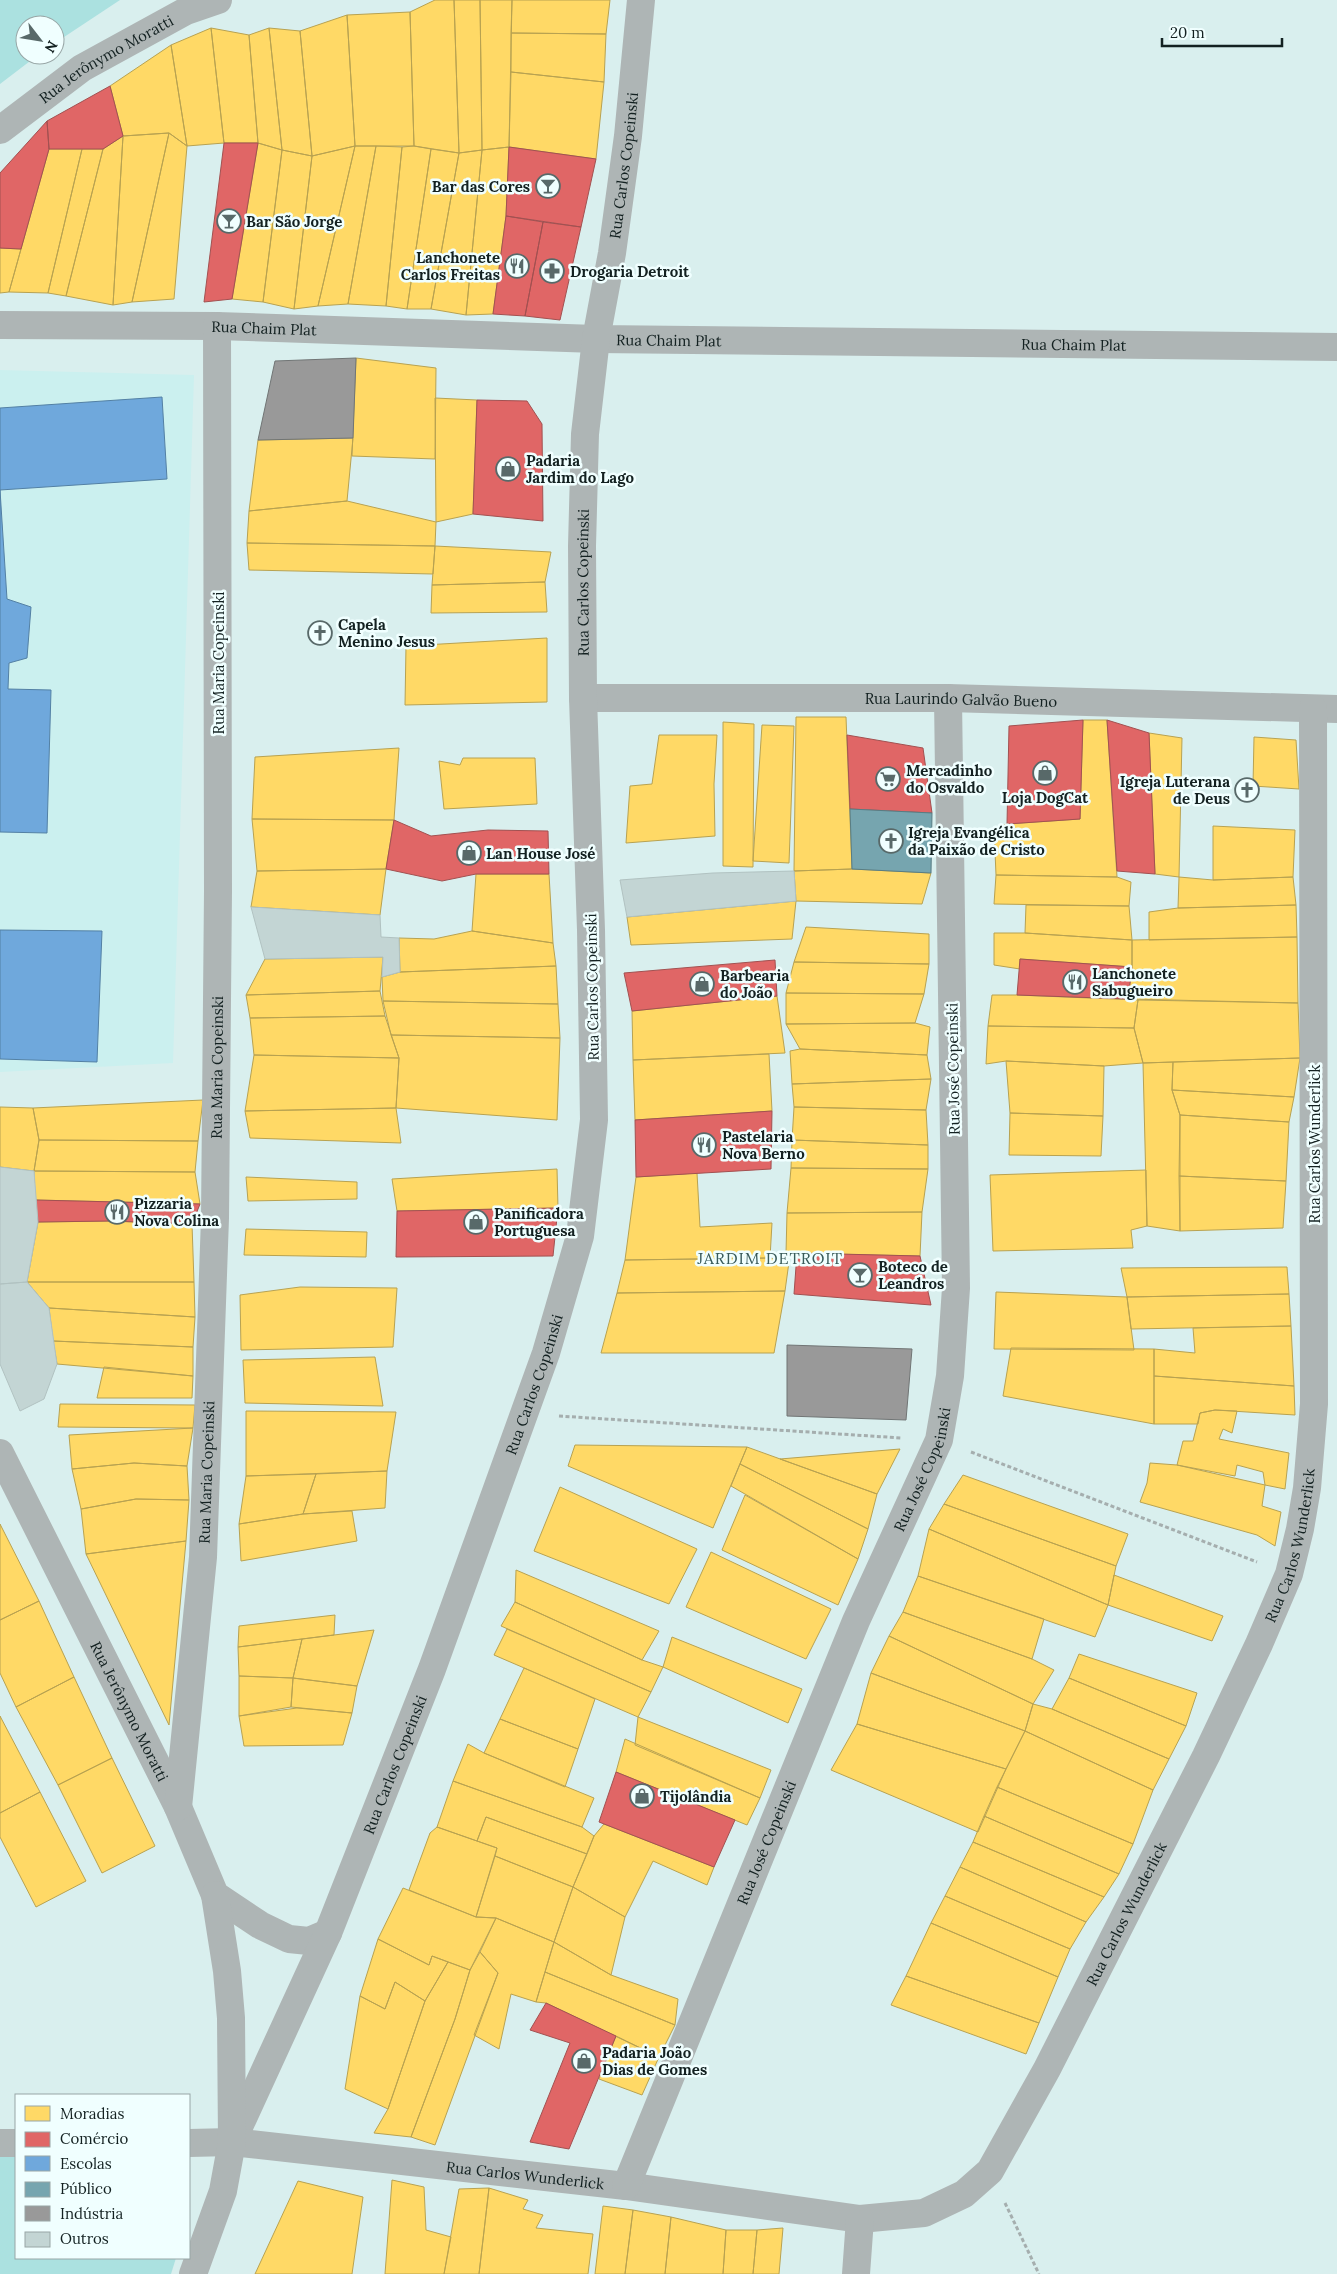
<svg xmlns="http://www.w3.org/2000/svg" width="1337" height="2274" font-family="Lora,serif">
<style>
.built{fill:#cbf0ef}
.green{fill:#abe1e0}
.homes{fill:#ffd966;stroke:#b8a251}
.shops{fill:#e06666;stroke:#a25151}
.schools{fill:#6fa8dc;stroke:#5380a4}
.public{fill:#76a5af;stroke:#587d84}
.industry{fill:#999;stroke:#717575}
.building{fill:#c3d5d4;stroke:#b1c2c1}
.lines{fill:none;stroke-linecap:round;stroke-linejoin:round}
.path{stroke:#a5aeae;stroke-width:3;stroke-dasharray:4 2.5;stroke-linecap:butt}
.street{stroke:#aeb5b5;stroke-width:28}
.labels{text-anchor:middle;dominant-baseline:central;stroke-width:5;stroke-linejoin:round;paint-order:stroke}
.street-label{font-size:15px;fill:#132121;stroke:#f0ffff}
.poi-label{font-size:15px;font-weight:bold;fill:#132121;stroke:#f0ffff;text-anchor:start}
.neighbourhood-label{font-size:16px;letter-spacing:1px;fill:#395b5a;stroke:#f0ffff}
</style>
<rect width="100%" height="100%" fill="#d9efee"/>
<path class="built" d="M0 370 194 375 173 1063 0 1072Z"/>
<path class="green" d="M0 0H120L55 43V25H25V55H38L0 84Z
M0 2156H16V2258H176L171 2274H0Z"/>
<path class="homes" d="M435 0H454L459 153 414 146 410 12Z
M454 0H480L482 150 459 153Z
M480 0H512L509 147 482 150Z
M512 0H610L606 34 511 33Z
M410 12 414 146H355L347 15Z
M347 15 355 146 312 156 300 31Z
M211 28 249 35 258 143H224Z
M211 28 224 143 187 146 171 45Z
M269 28 300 31 312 156 282 150Z
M269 28 282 150 258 143 249 35Z
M511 33 606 34 604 82 511 72Z
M171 45 187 146 169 133 123 136 110 86Z
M511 72 604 82 596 159 509 147Z
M169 133 187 146 174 299 132 302Z
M169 133 132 302 113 305 123 136Z
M123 136 113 305 66 296 103 149Z
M258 143 282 150 263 302 232 299Z
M355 146H376L348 304 318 306Z
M355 146 318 306 294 309 312 156Z
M376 146 402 147 386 306 348 304Z
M414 146 431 149 407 309 386 306 402 147Z
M509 147 506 216 493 314 466 315 482 150Z
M49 149H82L48 293 9 292Z
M82 149H103L66 296 48 293Z
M431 149 459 153 431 309H407Z
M282 150 312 156 294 309 263 302Z
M482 150 466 315 431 309 459 153Z
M0 248 21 249 9 292 0 293Z
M356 358 436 368 435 459 352 456Z
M435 398 477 400 473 514 436 522Z
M353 438 347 501 249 511 258 440Z
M347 501 436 522 435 546 247 543 249 511Z
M247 543 435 546 433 574 249 570Z
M435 546 551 552 545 582 432 585Z
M545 582 547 612 431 613 432 585Z
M547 638V702L405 705 406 646Z
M796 717H846L852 869 794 871Z
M1083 720H1107L1117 877 996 875 994 828 1007 824 1080 819Z
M723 722 754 724 753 867 723 866Z
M762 725 794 726 789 863 753 861Z
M1149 733 1182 738 1179 877 1155 874Z
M659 735H717L714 784 715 836 626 843 630 786 652 784Z
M1254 737 1296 740 1299 789 1253 786Z
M399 748 394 820 252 819 255 757Z
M463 758H535L537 804 444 809 439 761 460 765Z
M252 819 394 820 386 869 257 871Z
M1213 826 1295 830 1293 877 1213 880Z
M386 869 380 915 251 907 257 871Z
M852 869 931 873 922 904 796 901 794 871Z
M476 874H549L553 943 472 931Z
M996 875 1117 877 1131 882 1129 906 994 904Z
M1179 877 1213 880 1293 877 1296 905 1178 908Z
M796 901 792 939 631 945 627 917Z
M1026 905 1129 906 1132 940 1025 933Z
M1296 905 1297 937 1149 940V912L1178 908Z
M806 927 929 934V964L794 962Z
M472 931 553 943 556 966 400 972 399 938 434 939Z
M994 933H1025L1132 940V967L1020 959V969L994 965Z
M1297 937 1298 1003 1128 999 1132 967V940Z
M383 957 380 991 246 995 265 959Z
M794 962 929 964 924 994 786 993Z
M556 966 558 1004 383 1001 382 977 400 972Z
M380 991 385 1016 250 1018 246 995Z
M786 993 924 994 915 1023 786 1024Z
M992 995H1017L1138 1000 1134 1028 988 1026Z
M777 996 785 1053 633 1060 632 1011Z
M1138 1000 1298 1003 1300 1058 1143 1063 1134 1028Z
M383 1001 558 1004 560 1038 391 1035Z
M385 1016 399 1058 254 1055 250 1018Z
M915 1023 930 1027 927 1055 800 1049 786 1024Z
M988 1026 1134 1028 1143 1063 1104 1066 1006 1061 986 1064Z
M391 1035 560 1038 557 1120 396 1108 399 1058Z
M800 1049 927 1055 931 1079 792 1084 790 1051Z
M769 1054 772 1111 635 1120 633 1060Z
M254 1055 399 1058 396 1108 245 1111Z
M1300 1058 1294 1097 1172 1090 1173 1062Z
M1006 1061 1104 1066 1103 1116 1010 1113Z
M1173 1062 1172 1090 1180 1115V1231L1147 1226 1143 1063Z
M931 1079 926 1110 794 1107 792 1084Z
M1172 1090 1294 1097 1289 1122 1180 1115Z
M203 1100 198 1141 39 1140 33 1108Z
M0 1107 33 1108 39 1140 34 1171 0 1167Z
M794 1107 926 1110 928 1145 792 1140Z
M396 1108 401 1143 250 1138 245 1111Z
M1010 1113 1103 1116 1101 1156 1009 1155Z
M1180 1115 1289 1122 1286 1181 1179 1176Z
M39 1140 198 1141 195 1172 34 1171Z
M792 1140 928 1145V1169L791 1168Z
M791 1168 928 1169 922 1212 787 1213Z
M557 1169 558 1208 397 1211 392 1179Z
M1146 1170 1147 1226 1131 1230 1133 1248 993 1251 990 1175Z
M34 1171 195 1172 200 1204 35 1200Z
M697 1173 700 1227 772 1223 770 1258 625 1260 636 1177Z
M1179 1176 1286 1181 1283 1228 1180 1231Z
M246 1177 357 1182V1199L248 1201Z
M922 1212 920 1256 786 1253 787 1213Z
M110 1221 192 1224 194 1282H27L38 1222Z
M246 1229 367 1232 366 1257 244 1255Z
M770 1258 789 1262 785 1291 617 1293 625 1260Z
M1287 1267 1289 1294 1127 1297 1121 1268Z
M27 1282H194L195 1317 49 1308Z
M300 1287 397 1288 393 1347 241 1350 240 1295Z
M785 1291 774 1353H601L617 1293Z
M996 1292 1127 1297 1134 1350 994 1349Z
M1289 1294 1291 1326 1131 1329 1127 1297Z
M49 1308 195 1317 193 1347 53 1341Z
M1291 1326 1294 1386 1154 1376V1349L1195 1353 1193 1328Z
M53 1341 193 1347V1376L57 1364Z
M1011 1348 1154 1349V1424L1003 1396Z
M375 1357 383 1406 245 1403 243 1360Z
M104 1367 193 1376 192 1398H97Z
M1154 1376 1294 1386 1295 1415 1215 1410 1200 1413 1198 1424H1154Z
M60 1404 195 1405 193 1428 58 1427Z
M1215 1410 1237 1411 1232 1433 1223 1429 1219 1439 1289 1453 1285 1489 1265 1485 1263 1472 1237 1465 1235 1476 1177 1465 1183 1441H1193L1200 1413Z
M246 1411 396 1412 387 1471 246 1476Z
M193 1428 187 1466 134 1463 72 1469 69 1435Z
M575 1445 747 1447 713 1528 568 1466Z
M747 1447 877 1494 868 1529 740 1464Z
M900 1449 877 1494 780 1459Z
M134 1463 187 1466 189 1500 136 1499 81 1509 72 1469Z
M1150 1463 1177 1465 1265 1485 1262 1506 1281 1512 1275 1546 1257 1535 1140 1502 1147 1483Z
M740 1464 868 1529 858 1559 731 1486Z
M387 1471 385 1508 303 1514 316 1474Z
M316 1474 303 1514 239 1524 246 1476Z
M963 1475 1128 1534 1116 1566 944 1504Z
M560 1487 697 1549 669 1604 534 1551Z
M745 1495 858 1559 838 1605 722 1550Z
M136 1499 189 1500 186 1541 86 1554 81 1509Z
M944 1504 1116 1566 1108 1605 929 1529Z
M352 1511 357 1541 241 1561 239 1524 303 1514Z
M0 1524 39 1601 0 1620Z
M929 1529 1108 1605 1095 1637 918 1576Z
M186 1541 169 1725 86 1554Z
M711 1552 831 1609 806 1659 686 1607Z
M516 1570 659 1631 642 1660 515 1602Z
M1114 1575 1223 1616 1212 1641 1108 1605Z
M918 1576 1044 1619 1032 1659 903 1612Z
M39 1601 74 1677 16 1707 0 1673V1620Z
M515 1602 642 1660 663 1667 651 1692 501 1626Z
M903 1612 1032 1659 1054 1670 1033 1704 889 1636Z
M335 1615 334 1635 238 1647 239 1626Z
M507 1629 651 1692 638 1717 494 1655Z
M374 1630 357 1686 293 1678 302 1639Z
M889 1636 1033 1704 1025 1731 871 1673Z
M672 1637 802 1689 788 1723 663 1667Z
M302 1639 293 1678 239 1676 238 1647Z
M1079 1654 1197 1693 1186 1726 1069 1678Z
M524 1668 595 1699 578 1749 500 1719Z
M871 1673 1025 1731 1006 1769 857 1724Z
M239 1676 293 1678 291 1707 239 1716Z
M74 1677 112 1758 58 1785 16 1707Z
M293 1678 357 1686 352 1713 291 1707Z
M1069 1678 1186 1726 1169 1759 1052 1709Z
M1033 1704 1052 1709 1169 1759 1153 1790 1025 1731Z
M297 1708 352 1713 343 1745 244 1746 239 1716Z
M0 1716 40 1792 0 1813Z
M638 1717 771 1770 760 1798 635 1745Z
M500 1719 578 1749 565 1787 484 1753Z
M857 1724 1006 1769 978 1832 831 1770Z
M1025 1731 1153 1790 1133 1844 997 1787Z
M625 1739 760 1798 747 1825 616 1772Z
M468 1744 484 1753 594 1798 582 1827 453 1781Z
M112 1758 155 1846 102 1873 58 1785Z
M453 1781 582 1827 594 1836 587 1854 486 1817 477 1841 437 1827Z
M997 1787 1133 1844 1119 1874 984 1816Z
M40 1792 86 1881 36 1907 0 1837V1813Z
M984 1816 1119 1874 1104 1897 973 1842Z
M486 1817 587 1854 573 1887 495 1856 497 1848 477 1841Z
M604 1824 714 1867 707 1885 653 1861 625 1917 573 1887 594 1836Z
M437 1827 497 1848 476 1917 409 1890 430 1833Z
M973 1842 1104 1897 1086 1922 960 1867Z
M495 1856 573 1887 554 1942 496 1918 476 1917Z
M960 1867 1086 1922 1070 1949 945 1896Z
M573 1887 625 1917 611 1975 554 1942Z
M403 1888 476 1917 496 1918 470 1970 432 1956 429 1965 378 1939Z
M945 1896 1070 1949 1058 1977 931 1923Z
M496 1918 554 1942 536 2002 511 1994 499 2049 474 2035 498 1973 480 1952Z
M931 1923 1058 1977 1039 2023 906 1976Z
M378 1939 429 1965 432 1956 448 1962 425 2001 395 1982 385 2009 360 1996Z
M554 1942 611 1975 678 1999 675 2025 545 1972Z
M480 1952 498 1973 435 2145 411 2137 455 2019 470 1970Z
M448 1962 470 1970 455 2019 411 2137 374 2133 388 2109 425 2001Z
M545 1972 675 2025 659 2057 546 2003 536 2002Z
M906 1976 1039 2023 1026 2054 891 2005Z
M395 1982 425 2001 388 2109 345 2089 360 1996 385 2009Z
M616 2036 659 2057 642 2095 599 2079Z
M392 2180 424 2187 426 2230 451 2237 444 2274H385Z
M298 2181 363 2197 352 2274H255Z
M489 2188 528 2200 523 2209 543 2215 536 2228 593 2234 588 2274H479Z
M489 2188 479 2274H444L459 2189Z
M603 2206 633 2210 625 2274H595Z
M633 2210 671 2217 665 2274H625Z
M671 2217 726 2230 723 2274H665Z
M783 2228 779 2274H753L757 2230Z
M726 2230H757L753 2274H723Z"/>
<path class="shops" d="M110 86 123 136 103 149H49L47 121Z
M47 121 49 149 21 249 0 248V173Z
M224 143H258L232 299 204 302Z
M509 147 596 159 581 227 506 216Z
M506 216 543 222 525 316 493 314Z
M543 222 581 227 560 320 525 316Z
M477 400 527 401 542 424 543 521 473 514Z
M1083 720 1080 819 1007 824 1009 726Z
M1107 720 1149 733 1155 874 1117 871Z
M847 735 923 748 932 813 850 809Z
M394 820 431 836 488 830 548 831 549 874H476L442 881 386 869Z
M1020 959 1132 967 1128 999 1017 995Z
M775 960 777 996 632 1011 624 973Z
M772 1111 771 1169 636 1177 635 1120Z
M35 1200 200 1204 192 1224 110 1221 38 1222Z
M558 1208 553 1256 396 1257 397 1211Z
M797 1253 920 1256 931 1305 794 1294Z
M616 1772 735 1820 714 1867 599 1822Z
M546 2003 616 2036 569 2149 530 2142 570 2043 530 2030Z"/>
<path class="schools" d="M162 397 167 479 0 490 7 599 31 607 27 658 9 663 8 689 51 690 47 833 0 832V408Z
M0 930 102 931 97 1062 0 1059Z"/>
<path class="public" d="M850 809 932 813 931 873 852 869Z"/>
<path class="industry" d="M356 358 353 438 258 440 275 361Z
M787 1345 912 1349 906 1420 787 1416Z"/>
<path class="building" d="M794 871 796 901 627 917 620 880 713 873Z
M251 907 380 915 381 937 399 938 400 972 382 977 383 957 265 959Z
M0 1167 34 1171 38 1222 27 1282 0 1284Z
M27 1282 49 1308 57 1364 44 1399 20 1411 0 1364V1284Z"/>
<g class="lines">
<path class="path" d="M559 1416 902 1438
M971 1452 1257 1562
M1005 2203 1039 2274"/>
<g class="street">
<path id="s1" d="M0 130 82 68 186 11 218 0"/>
<path id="s2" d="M0 325 217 326 596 339 1337 347"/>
<path id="s3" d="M583 698H948L1337 709"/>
<path id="s4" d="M0 1453 178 1807 215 1895 260 1925 289 1939 309 1941 328 1933"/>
<path id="s5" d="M178 1807 203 1557 215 1218 218 891 217 326"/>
<path id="s6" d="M232 2142 328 1933 432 1669 546 1353 580 1236 594 1120 591 930 583 698 582 546 585 434 596 339 612 253 628 136 641 0"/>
<path d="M0 2143H16"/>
<path id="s7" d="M189 2143 232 2142 626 2186 860 2219 924 2213 964 2194 990 2171 1047 2069 1206 1756 1259 1644 1289 1574 1300 1529 1307 1488 1314 1404 1313 709"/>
<path id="s8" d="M626 2186 856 1621 939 1440 950 1376 956 1288 948 698"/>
<path d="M193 2274 223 2191 232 2142 231 2018 227 1971 215 1895"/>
<path d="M856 2274 860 2219"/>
</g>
</g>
<defs>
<g id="bar-ring" transform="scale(1.25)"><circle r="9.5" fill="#f0ffff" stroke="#586969" stroke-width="1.5"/><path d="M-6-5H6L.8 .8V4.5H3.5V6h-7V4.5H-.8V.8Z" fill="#586969"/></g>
<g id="restaurant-ring" transform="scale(1.25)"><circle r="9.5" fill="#f0ffff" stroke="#586969" stroke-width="1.5"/><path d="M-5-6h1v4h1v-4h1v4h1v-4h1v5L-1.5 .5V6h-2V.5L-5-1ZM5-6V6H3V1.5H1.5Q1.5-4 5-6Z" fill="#586969"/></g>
<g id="pharmacy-ring" transform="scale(1.25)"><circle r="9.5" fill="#f0ffff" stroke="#586969" stroke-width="1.5"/><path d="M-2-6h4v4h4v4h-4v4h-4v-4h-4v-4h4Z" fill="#586969"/></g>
<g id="shop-ring" transform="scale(1.25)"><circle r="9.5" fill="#f0ffff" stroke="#586969" stroke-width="1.5"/><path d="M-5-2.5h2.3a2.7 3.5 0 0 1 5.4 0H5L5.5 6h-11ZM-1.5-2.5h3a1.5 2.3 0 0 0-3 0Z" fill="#586969"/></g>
<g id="church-ring" transform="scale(1.25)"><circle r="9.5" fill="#f0ffff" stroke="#586969" stroke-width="1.5"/><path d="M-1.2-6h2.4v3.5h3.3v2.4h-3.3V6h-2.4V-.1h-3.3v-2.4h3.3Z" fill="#586969"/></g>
<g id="supermarket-ring" transform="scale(1.25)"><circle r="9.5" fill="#f0ffff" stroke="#586969" stroke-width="1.5"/><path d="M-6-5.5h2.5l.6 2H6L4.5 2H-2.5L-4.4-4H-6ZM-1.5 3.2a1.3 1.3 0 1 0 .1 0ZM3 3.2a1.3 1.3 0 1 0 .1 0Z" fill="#586969"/></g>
</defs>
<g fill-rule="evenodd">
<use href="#bar-ring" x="548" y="186"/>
<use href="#bar-ring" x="229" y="221"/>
<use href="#restaurant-ring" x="517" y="266"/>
<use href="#pharmacy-ring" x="552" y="271"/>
<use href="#shop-ring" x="508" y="469"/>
<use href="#church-ring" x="320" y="633"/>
<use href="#shop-ring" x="1045" y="773"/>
<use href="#supermarket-ring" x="888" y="779"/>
<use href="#church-ring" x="1247" y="790"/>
<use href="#church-ring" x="891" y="841"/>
<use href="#shop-ring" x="469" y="853"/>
<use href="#restaurant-ring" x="1075" y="982"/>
<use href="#shop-ring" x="702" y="984"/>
<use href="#restaurant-ring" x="704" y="1145"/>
<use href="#restaurant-ring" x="117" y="1212"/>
<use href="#shop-ring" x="476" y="1222"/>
<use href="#bar-ring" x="860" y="1275"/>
<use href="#shop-ring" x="642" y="1796"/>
<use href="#shop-ring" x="584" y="2061"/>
</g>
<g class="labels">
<g class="street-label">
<text stroke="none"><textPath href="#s1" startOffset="128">Rua Jerônymo Moratti</textPath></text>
<text stroke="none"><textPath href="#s6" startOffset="2046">Rua Carlos Copeinski</textPath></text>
<text stroke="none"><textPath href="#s2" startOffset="264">Rua Chaim Plat</textPath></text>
<text stroke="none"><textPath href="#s2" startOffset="669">Rua Chaim Plat</textPath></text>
<text stroke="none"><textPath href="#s2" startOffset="1074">Rua Chaim Plat</textPath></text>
<text stroke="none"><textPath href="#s6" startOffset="1626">Rua Carlos Copeinski</textPath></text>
<text transform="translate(218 663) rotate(-90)">Rua Maria Copeinski</text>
<text stroke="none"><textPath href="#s3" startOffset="378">Rua Laurindo Galvão Bueno</textPath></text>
<text transform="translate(592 987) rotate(-91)">Rua Carlos Copeinski</text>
<text stroke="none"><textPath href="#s5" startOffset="741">Rua Maria Copeinski</textPath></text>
<text transform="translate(953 1069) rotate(-91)">Rua José Copeinski</text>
<text transform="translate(1314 1144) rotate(-90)">Rua Carlos Wunderlick</text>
<text stroke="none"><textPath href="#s6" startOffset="816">Rua Carlos Copeinski</textPath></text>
<text stroke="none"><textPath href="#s8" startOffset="776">Rua José Copeinski</textPath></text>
<text stroke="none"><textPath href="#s5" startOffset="336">Rua Maria Copeinski</textPath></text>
<text stroke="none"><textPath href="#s7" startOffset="1515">Rua Carlos Wunderlick</textPath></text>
<text stroke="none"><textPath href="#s4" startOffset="289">Rua Jerônymo Moratti</textPath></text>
<text stroke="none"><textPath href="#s6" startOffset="411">Rua Carlos Copeinski</textPath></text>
<text stroke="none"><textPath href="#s8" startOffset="371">Rua José Copeinski</textPath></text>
<text stroke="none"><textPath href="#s7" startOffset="1110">Rua Carlos Wunderlick</textPath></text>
<text stroke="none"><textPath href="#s7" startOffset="338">Rua Carlos Wunderlick</textPath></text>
</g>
<g class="poi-label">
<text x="530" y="186" text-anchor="end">Bar das Cores</text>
<text x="246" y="221">Bar São Jorge</text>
<text x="500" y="257" text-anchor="end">Lanchonete<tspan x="500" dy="17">Carlos Freitas</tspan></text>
<text x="570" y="271">Drogaria Detroit</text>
<text x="526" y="460">Padaria<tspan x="526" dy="17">Jardim do Lago</tspan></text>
<text x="338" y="624">Capela<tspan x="338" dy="17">Menino Jesus</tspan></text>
<text x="906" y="770">Mercadinho<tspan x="906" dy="17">do Osvaldo</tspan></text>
<text x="1230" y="781" text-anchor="end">Igreja Luterana<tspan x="1230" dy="17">de Deus</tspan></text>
<text x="1045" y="797" text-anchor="middle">Loja DogCat</text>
<text x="908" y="832">Igreja Evangélica<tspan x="908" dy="17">da Paixão de Cristo</tspan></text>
<text x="486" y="853">Lan House José</text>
<text x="1092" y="973">Lanchonete<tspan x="1092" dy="17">Sabugueiro</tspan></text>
<text x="720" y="975">Barbearia<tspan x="720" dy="17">do João</tspan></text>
<text x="722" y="1136">Pastelaria<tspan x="722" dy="17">Nova Berno</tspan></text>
<text x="134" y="1203">Pizzaria<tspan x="134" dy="17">Nova Colina</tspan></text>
<text x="494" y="1213">Panificadora<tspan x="494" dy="17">Portuguesa</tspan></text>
<text x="878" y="1266">Boteco de<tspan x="878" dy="17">Leandros</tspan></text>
<text x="660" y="1796">Tijolândia</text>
<text x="602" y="2052">Padaria João<tspan x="602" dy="17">Dias de Gomes</tspan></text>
</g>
<g class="neighbourhood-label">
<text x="770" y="1258">JARDIM DETROIT</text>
</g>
</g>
<rect x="15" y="2094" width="175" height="165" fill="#f0ffff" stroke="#98a6a6"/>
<rect x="25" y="2106" width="25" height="15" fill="#ffd966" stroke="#98a6a6"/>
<text x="60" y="2119" font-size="15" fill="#132121">Moradias</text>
<rect x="25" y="2132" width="25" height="15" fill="#e06666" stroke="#98a6a6"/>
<text x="60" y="2144" font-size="15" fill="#132121">Comércio</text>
<rect x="25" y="2156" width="25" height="15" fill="#6fa8dc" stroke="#98a6a6"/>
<text x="60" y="2169" font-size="15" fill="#132121">Escolas</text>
<rect x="25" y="2182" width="25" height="15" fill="#76a5af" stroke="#98a6a6"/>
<text x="60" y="2194" font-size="15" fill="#132121">Público</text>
<rect x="25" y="2206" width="25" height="15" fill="#999999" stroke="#98a6a6"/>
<text x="60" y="2219" font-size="15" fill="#132121">Indústria</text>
<rect x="25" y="2232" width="25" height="15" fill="#c3d5d4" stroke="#98a6a6"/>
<text x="60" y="2244" font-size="15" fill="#132121">Outros</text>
<g transform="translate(40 40) rotate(121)"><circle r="24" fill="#f0ffff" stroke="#98a6a6"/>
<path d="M0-4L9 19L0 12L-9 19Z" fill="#586969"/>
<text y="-8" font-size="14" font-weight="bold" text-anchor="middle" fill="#132121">N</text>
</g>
<path d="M1162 38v8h120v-8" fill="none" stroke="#132121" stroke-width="2.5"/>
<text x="1170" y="38" font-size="15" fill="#132121" stroke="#f0ffff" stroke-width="4" paint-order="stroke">20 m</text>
</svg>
